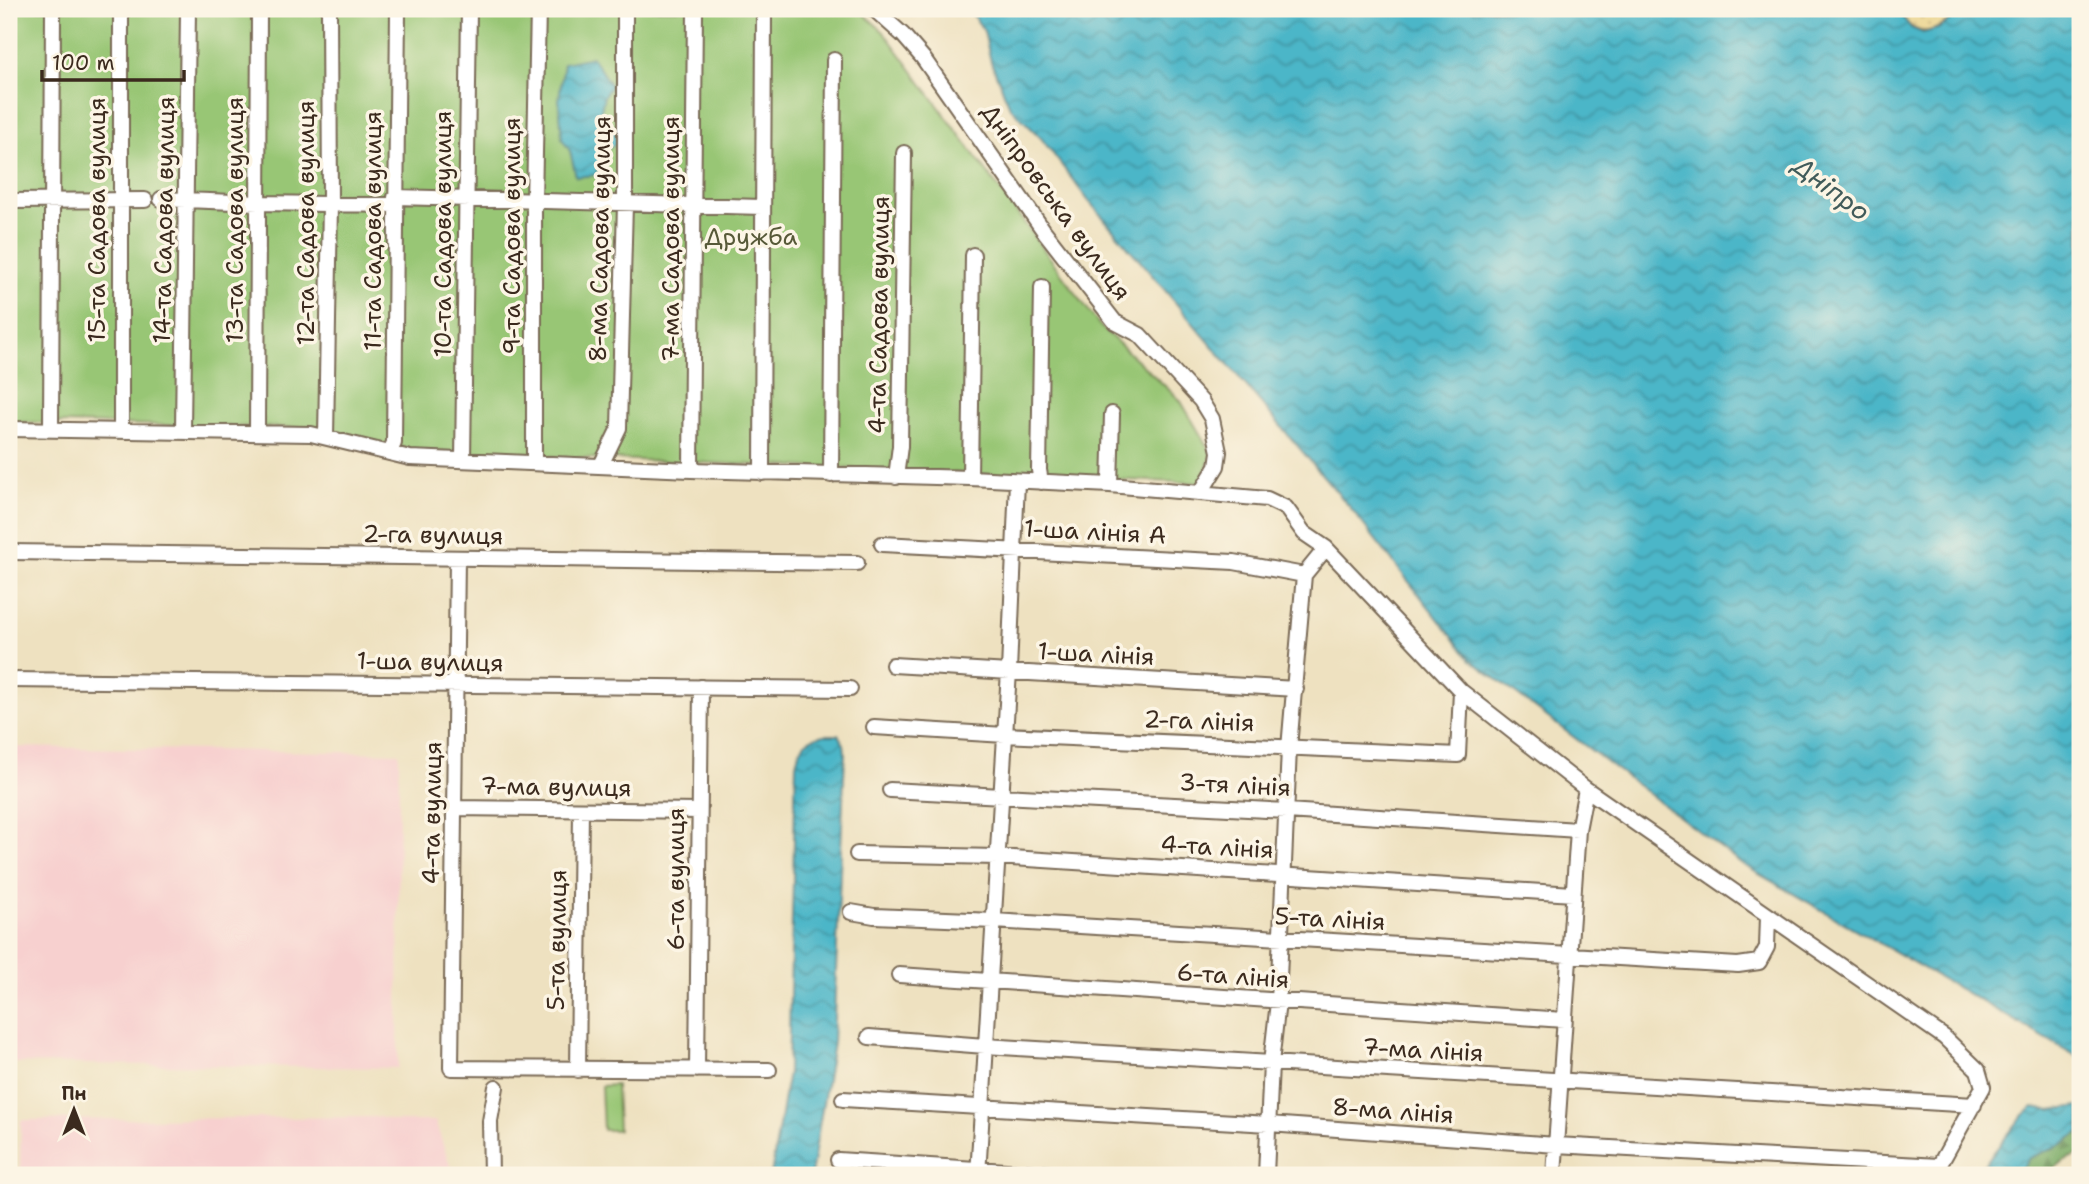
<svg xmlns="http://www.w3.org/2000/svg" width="2089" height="1184" font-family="'Shantell Sans',sans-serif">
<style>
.built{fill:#f7d0cf}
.green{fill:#98c674;stroke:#6a7849;stroke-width:2}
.forest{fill:url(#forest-firs);stroke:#5a6a42;stroke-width:2}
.sand{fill:url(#sand-dots);stroke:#94825e;stroke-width:2}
.water{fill:url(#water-waves);stroke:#437073;stroke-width:2}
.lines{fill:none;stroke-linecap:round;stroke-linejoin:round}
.minor-casing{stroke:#7a6a57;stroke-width:18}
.minor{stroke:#fff;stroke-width:14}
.labels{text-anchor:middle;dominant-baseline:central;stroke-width:7;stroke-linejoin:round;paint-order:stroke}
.street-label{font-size:24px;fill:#3b2a1e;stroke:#fcf5e5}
.park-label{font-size:24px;fill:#575938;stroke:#fcf5e5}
.water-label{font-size:26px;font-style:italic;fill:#415b5a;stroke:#fcf5e5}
</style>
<defs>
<pattern id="forest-firs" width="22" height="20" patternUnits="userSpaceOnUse" patternTransform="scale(1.75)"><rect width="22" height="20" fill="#7aab66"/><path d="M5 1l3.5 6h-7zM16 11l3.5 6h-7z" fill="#658b53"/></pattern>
<pattern id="sand-dots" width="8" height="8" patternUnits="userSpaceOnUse" patternTransform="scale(1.75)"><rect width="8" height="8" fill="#eeda9e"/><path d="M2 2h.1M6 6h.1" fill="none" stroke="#cdbb88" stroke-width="1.8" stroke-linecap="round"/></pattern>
<pattern id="water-waves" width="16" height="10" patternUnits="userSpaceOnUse" patternTransform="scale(1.75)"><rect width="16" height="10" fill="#4bb6c8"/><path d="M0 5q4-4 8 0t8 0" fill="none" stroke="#4094a2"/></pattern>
</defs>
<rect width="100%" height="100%" fill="#fcf5e5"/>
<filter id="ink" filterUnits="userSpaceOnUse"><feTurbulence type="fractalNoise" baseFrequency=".0143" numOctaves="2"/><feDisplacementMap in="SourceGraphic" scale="14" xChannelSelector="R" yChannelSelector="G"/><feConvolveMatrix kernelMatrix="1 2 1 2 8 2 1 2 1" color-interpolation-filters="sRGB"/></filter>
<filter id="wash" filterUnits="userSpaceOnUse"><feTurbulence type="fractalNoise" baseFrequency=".00686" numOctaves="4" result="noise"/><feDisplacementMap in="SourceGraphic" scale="28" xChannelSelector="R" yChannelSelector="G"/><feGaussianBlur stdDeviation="1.57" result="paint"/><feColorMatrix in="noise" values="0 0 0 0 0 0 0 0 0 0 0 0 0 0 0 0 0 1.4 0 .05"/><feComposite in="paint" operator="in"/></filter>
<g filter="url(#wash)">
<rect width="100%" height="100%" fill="#eee1c0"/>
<path class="built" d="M9 747 399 753 398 1068 9 1063Z
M379 1117 394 1121H435L451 1168 474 1170V1175H20L21 1120Z"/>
<path class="green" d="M9 9H858L884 32 1100 326 1180 400 1212 454 1201 483 418 451 309 428 9 422Z
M616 1085 618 1130H603L601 1086Z"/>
<path class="forest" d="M2080 1132V1154L2065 1160 2046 1175H2018L2029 1158 2062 1144Z"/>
<path class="sand" d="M1897 9H1964C1939 29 1918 47 1897 9Z"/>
<path class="water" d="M969 9H1897L1911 28 1923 33 1940 28 1964 9H2080V1058L1745 866 1470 659 1348 505 1088 200 1041 138 1010 107 991 62 984 31Z
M592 57 611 86 604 96 600 115 615 129 617 144 602 150 596 175 576 177 570 151 562 139 559 99 564 63Z
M824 735H838L844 744 845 753 833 1043 811 1175H771L788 1072 796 764C800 745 805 739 824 735Z
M2080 1106V1132L2062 1144 2029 1158 2018 1175H1976L2021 1118 2033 1107 2051 1110Z"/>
</g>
<g filter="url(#ink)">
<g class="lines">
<g class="minor-casing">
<path id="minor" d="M874 9 903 35 923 58 1044 231 1115 322 1140 335 1201 401 1212 419 1219 452 1217 466 1201 492
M161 199 258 203 395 205V197L762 207
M9 201 145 200
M9 429 311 434 410 458 691 470 970 478 1110 485 1267 499 1286 508 1304 533 1326 548 1461 691 1586 789 1944 1037 1978 1070 1983 1087 1939 1166 1932 1175
M51 429 53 9
M121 431V9
M183 431 188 9
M257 432 259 9
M326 437 330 204 329 9
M389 453 394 443 398 9
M463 460 469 9
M534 463V201L538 9
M601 465 619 428 625 204V9
M691 470 695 9
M762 473 764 9
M831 475 834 60
M896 477 900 446 904 153
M970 478 973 255
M1041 482 1039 470 1042 287
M1110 485 1112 414
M882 544 1234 562 1304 575
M9 552 857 563
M457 558 451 1068 769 1070
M893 665 1296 689
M9 680 850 689
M874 727 1005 735 1458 755 1461 691
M890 790 1287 811 1578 830
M454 808 699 811
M857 854 997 857 1573 894
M851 912 874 916 994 921 1738 965 1759 962 1767 947 1768 916
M899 975 1564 1020
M869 1037 985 1046 1974 1105
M578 1070 581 810
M697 1070 701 687
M843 1099 1269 1124 1556 1145 1939 1166
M838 1160 1066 1175
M491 1175 490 1121 496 1087
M978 1175 1009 671 1017 481
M1266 1175 1271 1063 1278 1002 1289 748 1304 575 1326 548
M1554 1175 1578 830 1586 789"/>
</g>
<use href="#minor" class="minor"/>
</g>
</g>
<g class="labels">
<g class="street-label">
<text transform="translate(1056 202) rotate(54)">Дніпровська вулиця</text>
<text transform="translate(97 220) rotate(-90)">15-та Садова вулиця</text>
<text transform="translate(164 220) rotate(-89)">14-та Садова вулиця</text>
<text transform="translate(235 220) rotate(-90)">13-та Садова вулиця</text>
<text transform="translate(306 223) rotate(-90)">12-та Садова вулиця</text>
<text transform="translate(373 231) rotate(-90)">11-та Садова вулиця</text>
<text transform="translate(443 234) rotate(-90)">10-та Садова вулиця</text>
<text transform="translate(512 236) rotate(-90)">9-та Садова вулиця</text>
<text transform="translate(600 239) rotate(-89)">8-ма Садова вулиця</text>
<text transform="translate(671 239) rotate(-90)">7-ма Садова вулиця</text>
<text transform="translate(879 315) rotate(-89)">4-та Садова вулиця</text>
<text transform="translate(1095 532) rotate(3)">1-ша лінія А</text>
<text transform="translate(433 535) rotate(1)">2-га вулиця</text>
<text transform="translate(1096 654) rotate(3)">1-ша лінія</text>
<text transform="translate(430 662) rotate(1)">1-ша вулиця</text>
<text transform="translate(1199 721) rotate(2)">2-га лінія</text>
<text transform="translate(1235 785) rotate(3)">3-тя лінія</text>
<text transform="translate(556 787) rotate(1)">7-ма вулиця</text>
<text transform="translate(432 813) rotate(-89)">4-та вулиця</text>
<text transform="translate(1217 847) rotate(3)">4-та лінія</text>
<text transform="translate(676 879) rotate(-90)">6-та вулиця</text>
<text transform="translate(1330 919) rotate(3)">5-та лінія</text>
<text transform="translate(557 940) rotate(-89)">5-та вулиця</text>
<text transform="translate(1233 976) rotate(4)">6-та лінія</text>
<text transform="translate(1423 1050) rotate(3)">7-ма лінія</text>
<text transform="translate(1393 1111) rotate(4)">8-ма лінія</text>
</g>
<g class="park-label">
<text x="751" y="237">Дружба</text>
</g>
<g class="water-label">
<text transform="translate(1832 188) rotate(37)">Дніпро</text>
</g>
</g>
<rect width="2089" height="1184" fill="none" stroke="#fcf5e5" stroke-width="35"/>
<g transform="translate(74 1110)" stroke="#fcf5e5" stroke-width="5" paint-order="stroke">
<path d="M0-5L12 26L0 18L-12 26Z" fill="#3b2a1e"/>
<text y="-10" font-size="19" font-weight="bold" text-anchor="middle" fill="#3b2a1e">Пн</text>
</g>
<path d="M42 70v10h142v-10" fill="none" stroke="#3b2a1e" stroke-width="3.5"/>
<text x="52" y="70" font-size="21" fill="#3b2a1e" stroke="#fcf5e5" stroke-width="5" paint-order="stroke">100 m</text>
</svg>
